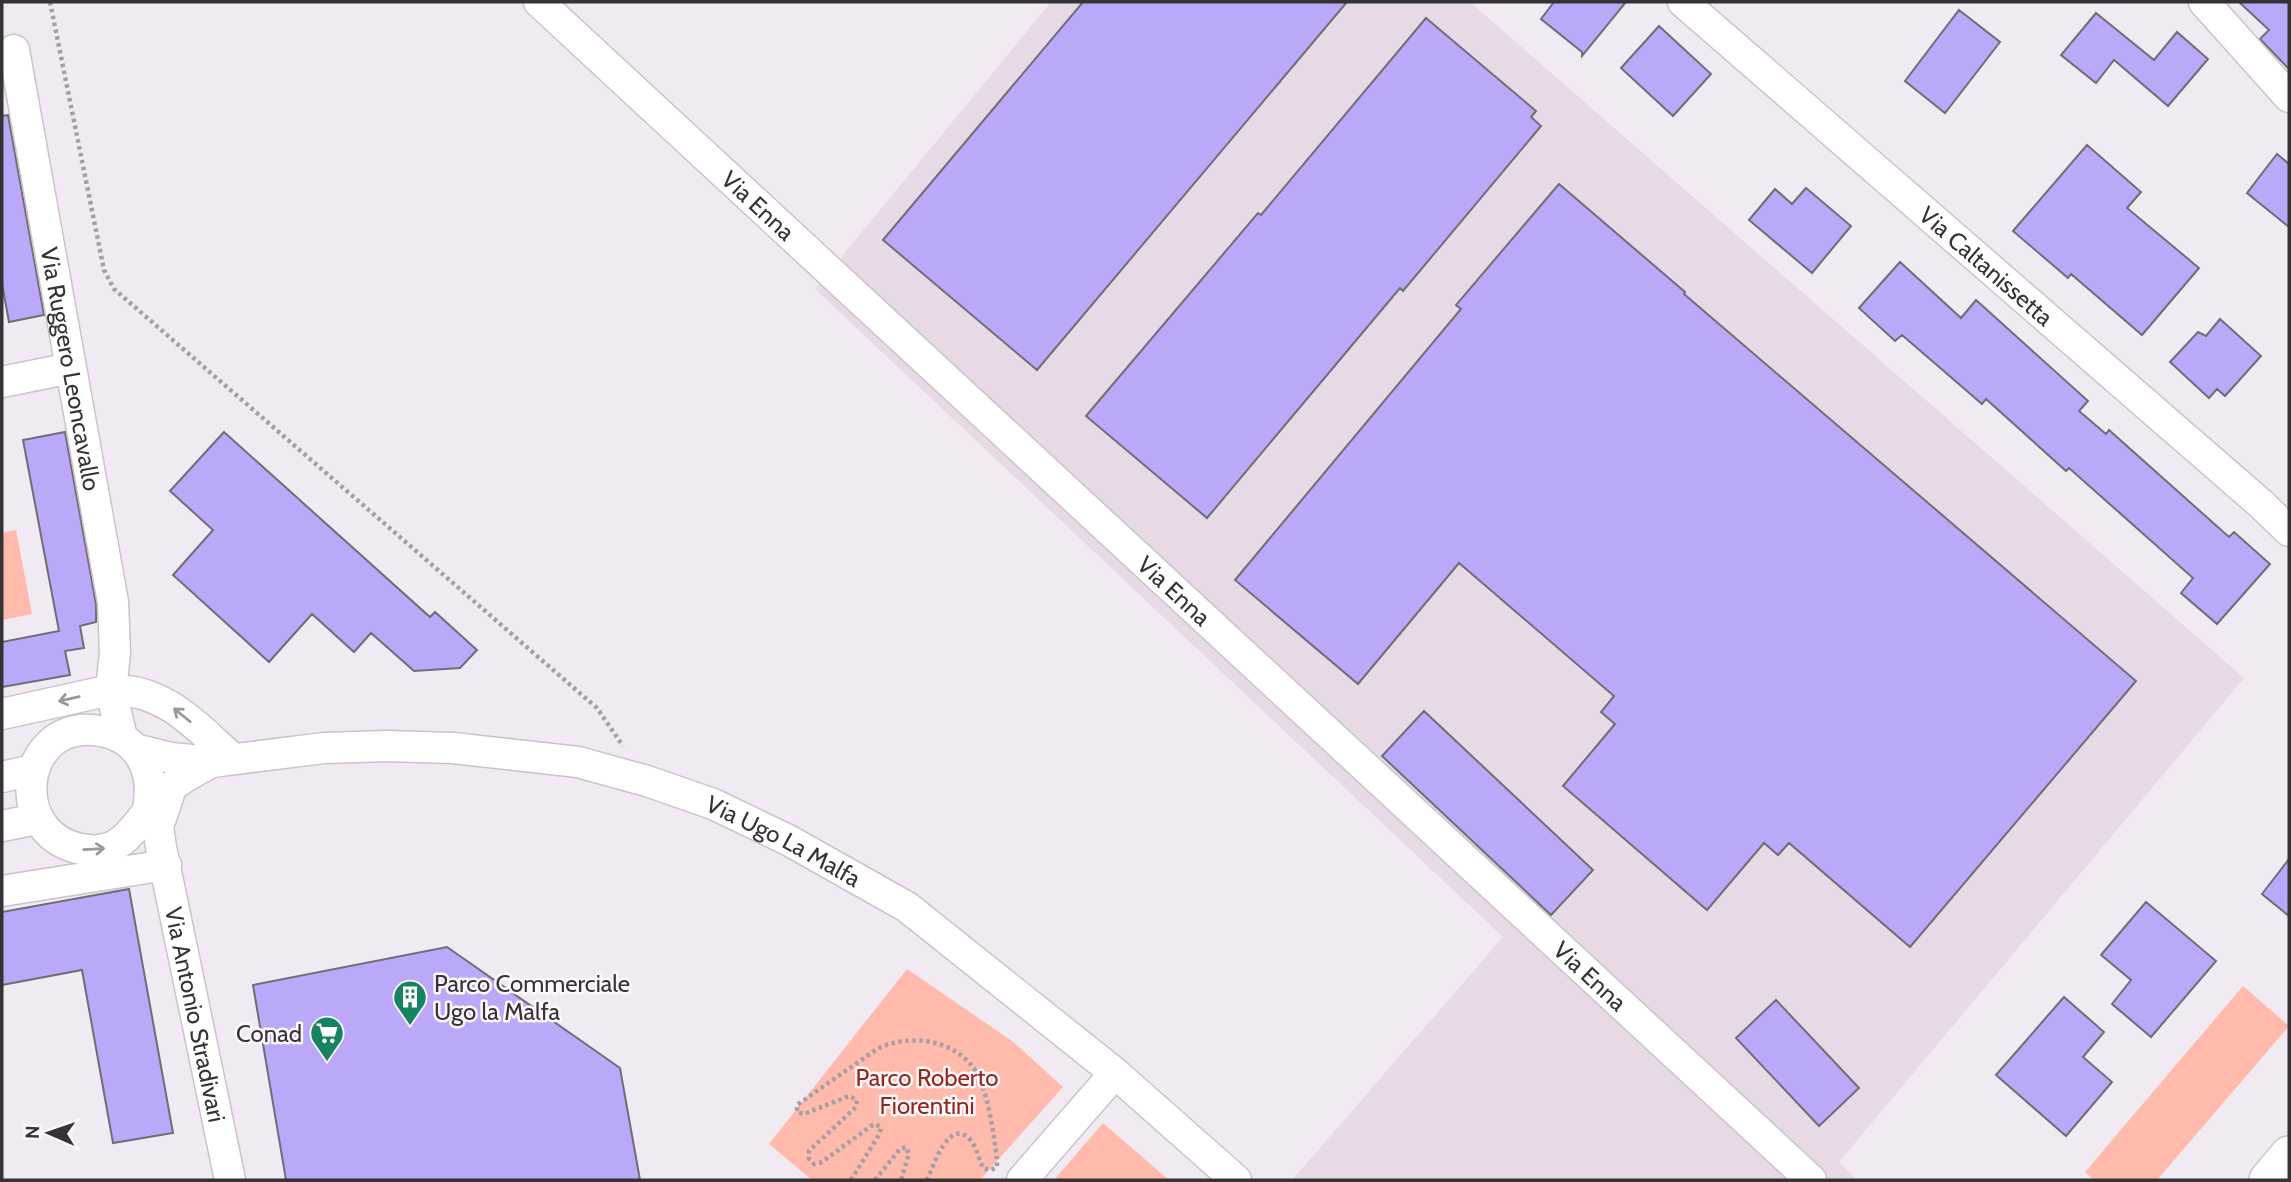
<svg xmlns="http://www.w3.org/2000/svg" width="2291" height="1182" font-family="Cabin,sans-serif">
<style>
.built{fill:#e7d9e6}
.green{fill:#ffbaac}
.building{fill:#bca8f8;stroke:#6f6d76;stroke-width:2}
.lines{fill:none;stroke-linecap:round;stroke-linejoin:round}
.minor-casing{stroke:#cbc3ca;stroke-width:33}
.tertiary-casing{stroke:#cbc3ca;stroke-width:40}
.path{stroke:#a59fa5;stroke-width:4.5;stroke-dasharray:3.5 3.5;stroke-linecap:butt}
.minor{stroke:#fff;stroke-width:30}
.tertiary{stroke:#fff;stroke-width:37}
.oneway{stroke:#9a999a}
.labels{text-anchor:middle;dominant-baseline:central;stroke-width:5;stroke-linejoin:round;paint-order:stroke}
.street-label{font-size:24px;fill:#363336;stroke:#fff8fe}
.poi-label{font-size:24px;fill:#363336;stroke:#fff8fe;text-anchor:start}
.park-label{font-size:24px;fill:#922918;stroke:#fff8fe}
</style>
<rect width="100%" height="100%" fill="#f2eaf2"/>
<path class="built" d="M1051 2H1470L2244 678 1839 1162 1857 1180H1292L1503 937 815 289Z"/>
<path class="green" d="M16 530 32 614 2 620V533Z
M907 969 1012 1041 1063 1087 980 1180H812L769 1144Z
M2243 986 2289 1026 2157 1180H2094L2085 1172Z
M1103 1123 1169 1180H1054Z"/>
<path class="building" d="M1083 2H1347L1037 370 883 240Z
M1554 2H1626L1582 56V52L1541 19Z
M2239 2H2289V69L2260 39 2269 30Z
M1959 10 2000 42 1945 113 1905 81Z
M2096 13 2154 60 2177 32 2208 59 2168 106 2114 60 2096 83 2061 55Z
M1426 18 1536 111 1531 117 1541 126 1403 291 1400 288 1207 518 1086 416 1258 213 1261 215Z
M1659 26 1711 74 1673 116 1621 68Z
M8 115 44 315 9 322 2 284V116Z
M2087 145 2141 192 2127 208 2199 268 2142 335 2071 274 2068 278 2013 231Z
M2277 154 2289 164V227L2247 193Z
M1559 184 1685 292 1684 294 2136 681 1910 947 1789 843 1778 855 1764 843 1707 910 1563 786 1615 724 1601 712 1614 696 1459 563 1358 684 1235 580 1461 309 1456 305Z
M1806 188 1851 226 1812 273 1749 220 1775 189 1792 204Z
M1900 262 1961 318 1976 300 2088 401 2079 411 2106 434 2109 430 2229 537 2234 532 2270 564 2217 624 2181 593 2193 578 2069 468 2066 471 1986 399 1982 404 1902 335 1895 341 1859 308Z
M2220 319 2261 356 2225 396 2217 389 2209 398 2170 362 2198 332 2206 336Z
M65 432 96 604V622L80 626 84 648 65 651 70 675 2 687V642L59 631 23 440Z
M224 432 430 617 435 612 477 650 460 668 414 671 371 633 354 652 312 614 269 662 173 575 213 530 170 491Z
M1424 711 1593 870 1551 915 1382 756Z
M2289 859V916L2262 894Z
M129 889 173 1133 113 1143 82 970 2 985V912Z
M2146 902 2216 961 2151 1037 2112 1004 2131 980 2101 955Z
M447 947 620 1068 640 1180H286L253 985Z
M2064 997 2104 1032 2083 1057 2112 1082 2066 1136 1996 1075Z
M1776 1000 1859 1088 1819 1126 1736 1038Z"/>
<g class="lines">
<g class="minor-casing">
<g id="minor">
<path id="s1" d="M539 2 1811 1180"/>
<path id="s2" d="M1683 2 2260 503 2289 531"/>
<path d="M2204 2 2289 97"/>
<path id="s3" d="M14 50 113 602 115 653 111 690C164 688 197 727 233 759"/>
<path d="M2 382 71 368"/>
<path d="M2 714 111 690 122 738"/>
<path id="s4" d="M135 749 171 758 212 762 324 748 387 746 453 748 578 762 647 781 713 804 788 840 907 907 1115 1073 1236 1180"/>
<path d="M2 777 33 770"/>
<path id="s5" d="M169 794 158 827 161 847 230 1180"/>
<path d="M147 813C157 771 139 733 92 730 20 725 7 834 81 849 126 859 137 818 163 794 177 780 195 771 212 762"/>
<path d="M2 826 37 819"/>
<path d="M2 891 166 865"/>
<path d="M1022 1180 1115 1073"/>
</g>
</g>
<g class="tertiary-casing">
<path id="tertiary" d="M2268 1180 2289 1155"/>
</g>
<path class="path" d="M50 2 104 270 114 289 597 708 623 746
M851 1180 880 1133 881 1127 875 1124 871 1126 822 1162 814 1164 809 1159V1151L856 1107 857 1100 849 1096 804 1114 797 1112V1105L877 1049C909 1033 954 1039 975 1070 988 1090 994 1136 997 1160V1167L991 1170 983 1168C979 1160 977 1149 972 1142 950 1113 933 1167 927 1180
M875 1180 900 1149 906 1147 909 1154 901 1180"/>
<use href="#minor" class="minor"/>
<use href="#tertiary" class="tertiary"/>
</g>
<defs><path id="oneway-shaft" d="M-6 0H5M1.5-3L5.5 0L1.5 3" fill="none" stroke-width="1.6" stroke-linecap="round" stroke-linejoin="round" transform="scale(1.75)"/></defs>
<g class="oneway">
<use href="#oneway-shaft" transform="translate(69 699) rotate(167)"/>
<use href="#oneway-shaft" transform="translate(182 715) rotate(-141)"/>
<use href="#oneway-shaft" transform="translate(94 849) rotate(-3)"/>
</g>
<defs>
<g id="building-pin" transform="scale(1.75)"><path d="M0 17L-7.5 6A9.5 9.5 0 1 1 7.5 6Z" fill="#168462" stroke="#fff8fe"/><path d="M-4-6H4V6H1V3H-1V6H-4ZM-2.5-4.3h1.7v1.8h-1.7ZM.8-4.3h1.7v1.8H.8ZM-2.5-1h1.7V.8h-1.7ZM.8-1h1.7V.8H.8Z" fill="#fff"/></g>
<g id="supermarket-pin" transform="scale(1.75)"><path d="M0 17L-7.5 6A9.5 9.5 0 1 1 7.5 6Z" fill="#168462" stroke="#fff8fe"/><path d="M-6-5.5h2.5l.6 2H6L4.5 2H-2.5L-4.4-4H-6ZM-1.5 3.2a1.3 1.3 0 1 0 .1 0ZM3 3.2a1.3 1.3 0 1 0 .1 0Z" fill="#fff"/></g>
</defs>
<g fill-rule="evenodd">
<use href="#building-pin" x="410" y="997"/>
<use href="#supermarket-pin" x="327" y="1033"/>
</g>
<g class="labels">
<g class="street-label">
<text stroke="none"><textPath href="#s1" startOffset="299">Via Enna</textPath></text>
<text stroke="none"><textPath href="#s2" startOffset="402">Via Caltanissetta</textPath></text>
<text stroke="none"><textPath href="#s3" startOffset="324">Via Ruggero Leoncavallo</textPath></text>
<text stroke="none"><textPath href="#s1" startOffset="866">Via Enna</textPath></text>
<text stroke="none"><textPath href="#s4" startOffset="667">Via Ugo La Malfa</textPath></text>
<text stroke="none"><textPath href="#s1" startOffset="1433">Via Enna</textPath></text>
<text stroke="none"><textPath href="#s5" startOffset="226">Via Antonio Stradivari</textPath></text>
</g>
<g class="poi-label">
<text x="434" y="983">Parco Commerciale<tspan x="434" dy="28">Ugo la Malfa</tspan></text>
<text x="302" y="1033" text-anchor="end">Conad</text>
</g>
<g class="park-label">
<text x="927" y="1077">Parco Roberto<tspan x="927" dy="28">Fiorentini</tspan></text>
</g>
</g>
<rect width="2291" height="1182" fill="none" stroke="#363336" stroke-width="7"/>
<g transform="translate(49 1133) rotate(272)" stroke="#fff8fe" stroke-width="5" paint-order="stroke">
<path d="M0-5L12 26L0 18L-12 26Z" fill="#363336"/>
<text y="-10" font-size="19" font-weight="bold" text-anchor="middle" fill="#363336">N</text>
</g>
</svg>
